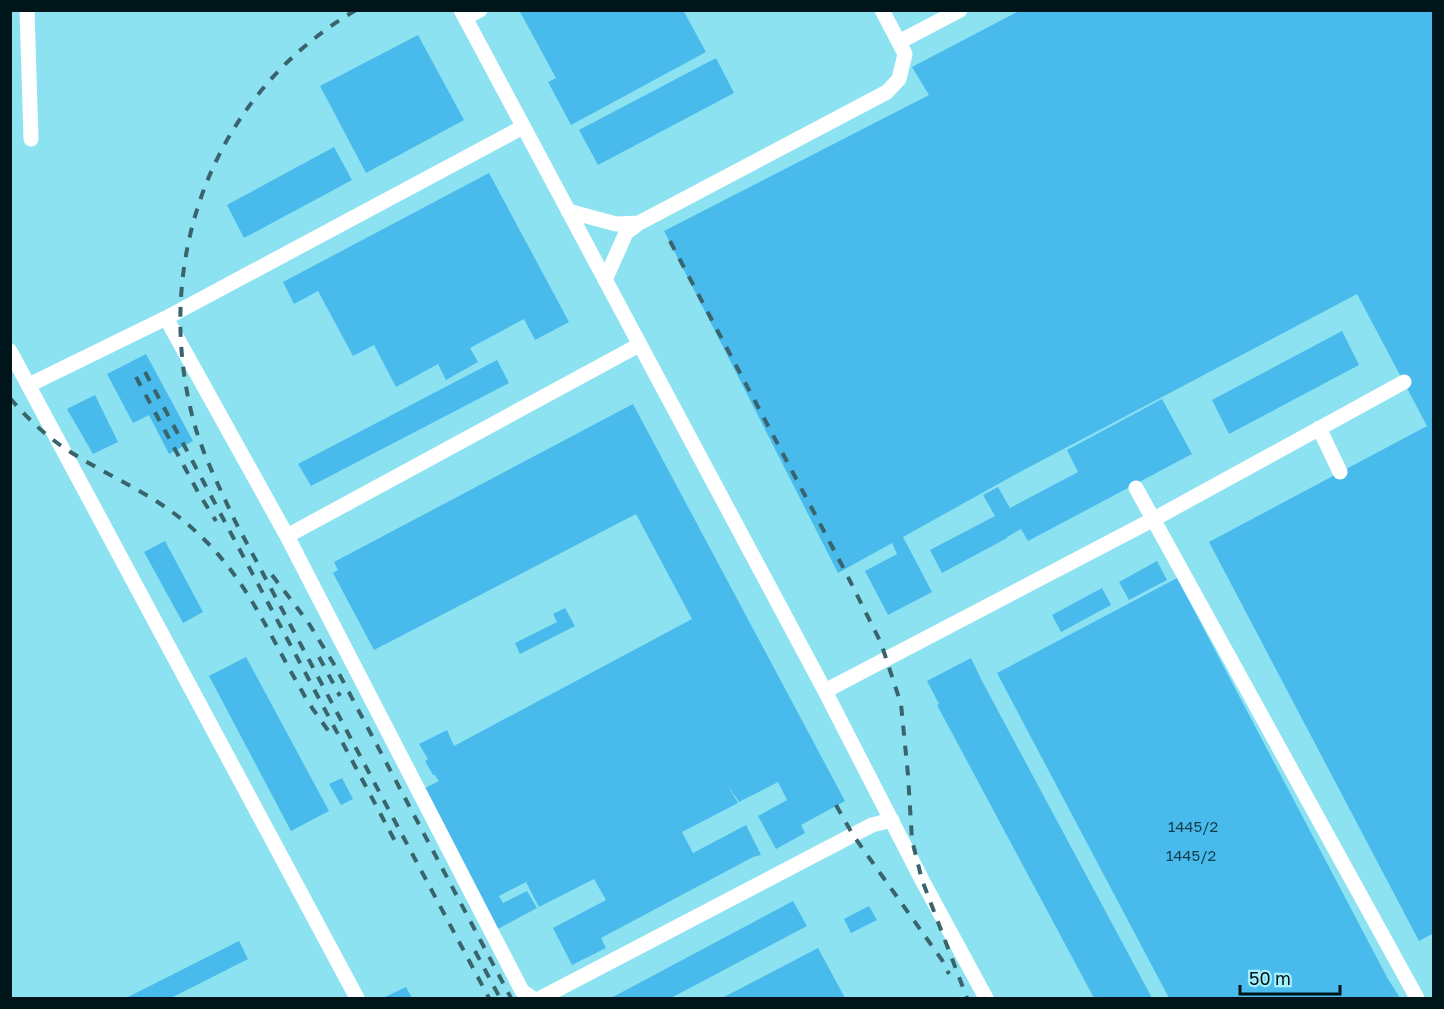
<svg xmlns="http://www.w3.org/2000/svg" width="1444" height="1009" font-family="'Golos Text',sans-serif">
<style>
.built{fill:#8de2f2}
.building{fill:#48bbec}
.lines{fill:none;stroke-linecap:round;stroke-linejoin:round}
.minor{stroke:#fff;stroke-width:15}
.rail{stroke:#3a646b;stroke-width:4;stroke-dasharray:10 10;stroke-linecap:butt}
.labels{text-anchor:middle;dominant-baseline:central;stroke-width:4.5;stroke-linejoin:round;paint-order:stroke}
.number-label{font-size:15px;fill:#123f4e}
</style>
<rect width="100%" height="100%" fill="#a4f1fe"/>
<path class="built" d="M11 11H1433V998H11Z"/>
<path class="building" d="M519 10H683L706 52 571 125 548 82 556 78Z
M1021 10H1434V933L1419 941 1209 542 1427 426 1357 294 1018 473 903 537 932 592 888 615 865 571 897 554 892 543 838 573 664 231 929 95 912 67Z
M418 35 464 120 366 173 320 86Z
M716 58 734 93 598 165 579 130Z
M334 147 352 180 244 238 227 205Z
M489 173 569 322 535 340 524 319 470 348 478 362 446 380 438 364 396 387 374 345 353 356 318 291 294 304 283 282Z
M1342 331 1359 365 1229 434 1212 400Z
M146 354 193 441 169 454 149 415 133 423 107 374Z
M497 360 509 383 311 486 298 464Z
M95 395 118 442 93 454 67 409Z
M1162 399 1192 454 1028 541 1021 529 1007 537V538L942 573 930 550 995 516 983 495 998 487 1010 508 1078 472 1067 450Z
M633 404 845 801 801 825 805 833 776 849 758 816 787 800 778 782 739 802 727 784 738 803 682 832 693 853 746 825 761 855 753 857 601 938 606 948 572 965 553 928 606 900 594 879 539 907 526 882 499 896 503 903 527 891 537 908 496 930 423 789 439 781 435 775H433L425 761 428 759 419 744 447 730 454 746 692 619 636 514 374 650 333 573 338 570 334 562Z
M165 541 203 612 183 623 144 552Z
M1157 561 1167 580 1129 600 1119 582Z
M1177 578 1388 979 1400 998H1169L997 673Z
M1102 588 1111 605 1061 632 1052 615Z
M565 608 575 626 520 654 515 643 557 622 553 614Z
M246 657 329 811 291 831 209 676Z
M971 658 982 681 1152 998H1094L937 705 939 704 927 681Z
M342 778 353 799 341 805 329 784Z
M793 901 807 926 671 998H611Z
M869 906 877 920 851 933 844 919Z
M239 941 248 959 171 998H126Z
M818 948 845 998H722Z
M406 987 412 998H383Z"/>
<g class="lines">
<path class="minor" d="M27 10 31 139
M461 10 825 691 922 880 986 998
M465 18 480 10
M899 42 960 10
M568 211 616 224 639 223 887 92 899 79 905 54 882 10
M605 280 626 233 639 223
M166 318 287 536 639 345
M10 351 357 998
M29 385 166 318 523 127
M1319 428 1340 472
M1136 488 1417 998
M287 536 522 991 532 998
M825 691 1154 519 1404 382
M541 998 872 825 892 820"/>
<path class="rail" d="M356 10C213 94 153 257 192 415 201 452 219 486 235 521L489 998
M670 241 844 569 881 643 901 704 908 775 912 840 922 880 967 998
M145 372 396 843
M136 377 198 492 216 521
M10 398C25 416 42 432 60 445 100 473 147 490 185 522 245 572 265 628 303 693 311 708 322 721 331 735
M272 575 308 622 335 666 511 998
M319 657 340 696
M836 805 853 835 942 960 949 974
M475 951 500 998"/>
</g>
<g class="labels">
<g class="number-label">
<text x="1193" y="826">1445/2</text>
<text x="1191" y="855">1445/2</text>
</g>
</g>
<rect width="1444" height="1009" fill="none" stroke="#00161a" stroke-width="24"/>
<path d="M1240 985v9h100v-9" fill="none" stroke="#00161a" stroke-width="3"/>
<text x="1249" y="985" font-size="18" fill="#00161a" stroke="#a4f1fe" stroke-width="4.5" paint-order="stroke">50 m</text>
</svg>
